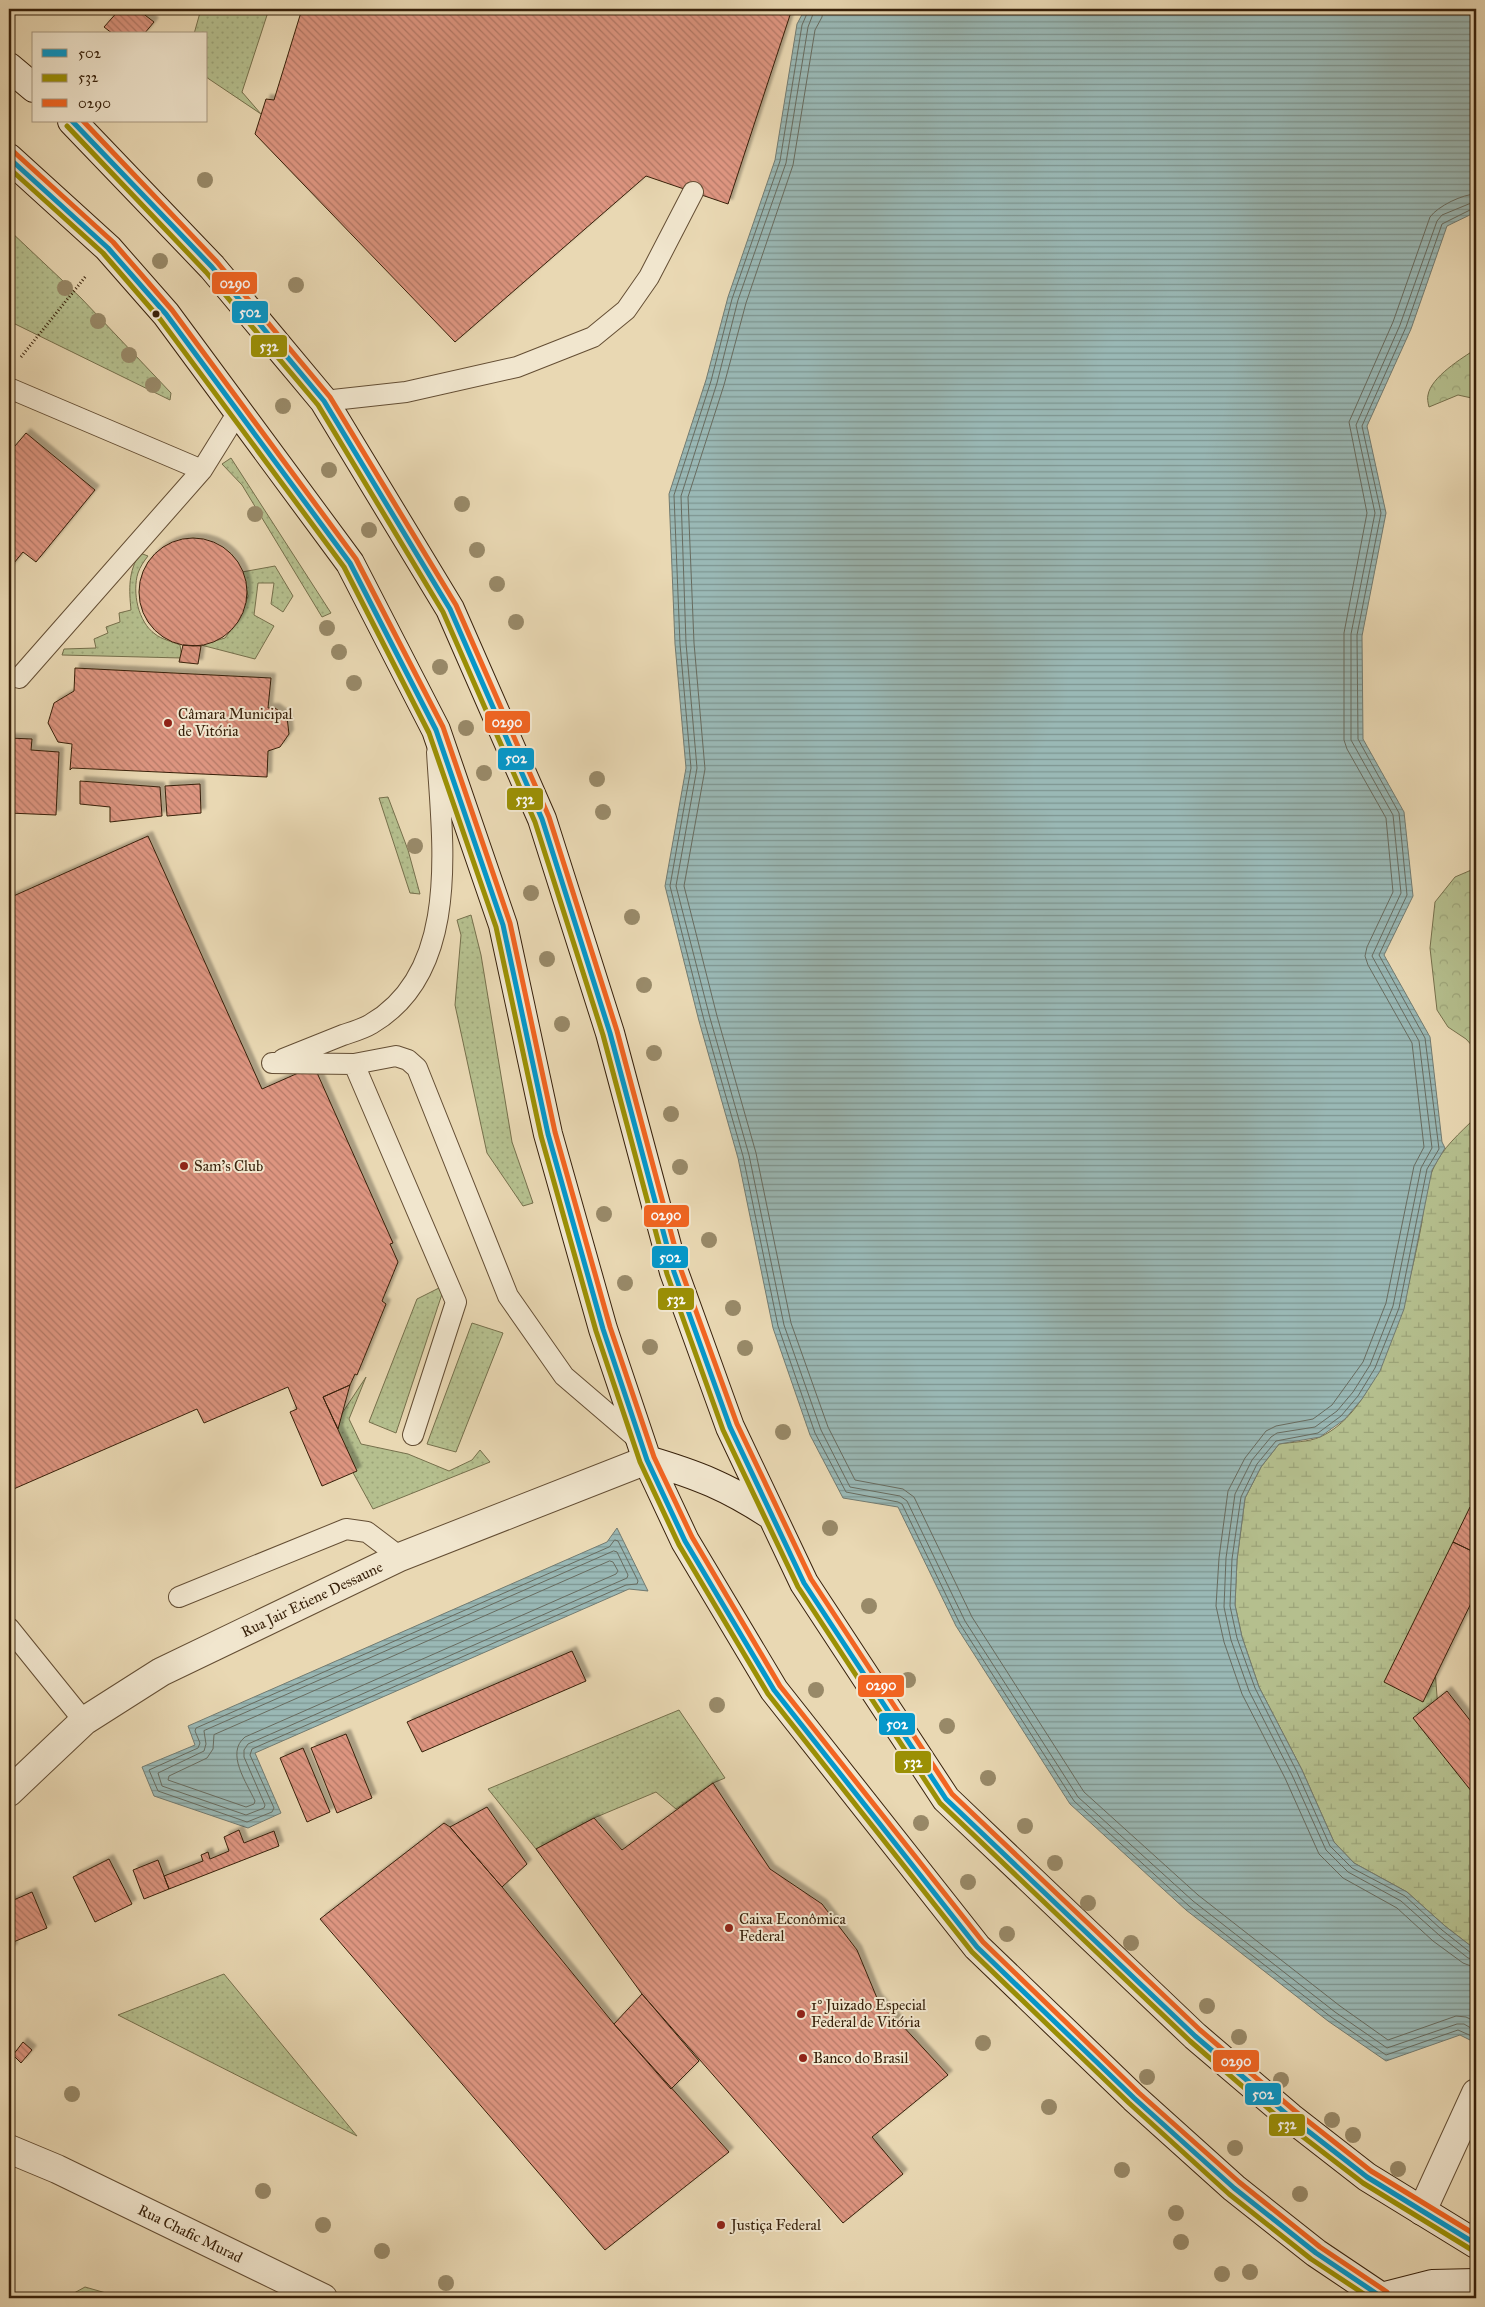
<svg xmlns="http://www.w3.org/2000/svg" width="1485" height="2307" font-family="'IM FELL Great Primer',serif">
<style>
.grass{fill:url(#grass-dots);stroke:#76704c}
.forest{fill:url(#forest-crowns);stroke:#76704c}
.wetland{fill:url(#wetland-marsh);stroke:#76704c}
.water{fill:url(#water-rules);stroke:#727b71}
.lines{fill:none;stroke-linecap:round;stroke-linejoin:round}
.shore{stroke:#686c60;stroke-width:1}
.building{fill:url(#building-back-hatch);stroke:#37200a;filter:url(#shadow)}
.lane-casing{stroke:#644e34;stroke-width:22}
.street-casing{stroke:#644e34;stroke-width:30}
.secondary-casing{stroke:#37200a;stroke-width:30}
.path{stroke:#37200a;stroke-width:3;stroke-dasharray:1 2.5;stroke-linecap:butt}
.lane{stroke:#f1e6ce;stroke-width:20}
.street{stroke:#f1e6ce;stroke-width:28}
.secondary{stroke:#f1e6ce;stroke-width:28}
.bus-1-casing{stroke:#f1e6ce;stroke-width:9}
.bus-2-casing{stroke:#f1e6ce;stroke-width:9}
.bus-3-casing{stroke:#f1e6ce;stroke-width:9}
.bus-1{stroke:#0398cc;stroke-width:5}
.bus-2{stroke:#9b9005;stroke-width:5}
.bus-3{stroke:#f26522;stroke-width:5}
.tree{fill:#988968}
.bus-dot{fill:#37200a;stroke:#f1e6ce;stroke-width:2}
.poi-dot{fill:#8f2418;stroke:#f1e6ce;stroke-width:2}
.labels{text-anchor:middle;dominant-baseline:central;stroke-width:4;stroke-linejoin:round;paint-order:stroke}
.poi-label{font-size:15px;fill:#37200a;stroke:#f1e6ce;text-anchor:start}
.street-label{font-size:15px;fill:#37200a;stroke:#f1e6ce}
.line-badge{stroke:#f1e6ce;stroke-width:2}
.badge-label{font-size:14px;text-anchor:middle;font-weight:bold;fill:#fff}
</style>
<defs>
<pattern id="grass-dots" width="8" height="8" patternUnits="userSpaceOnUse" patternTransform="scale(1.25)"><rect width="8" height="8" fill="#b5bf8e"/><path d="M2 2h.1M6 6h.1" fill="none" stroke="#9ca479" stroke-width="1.8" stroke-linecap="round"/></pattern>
<pattern id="forest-crowns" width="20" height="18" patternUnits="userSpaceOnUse" patternTransform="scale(1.25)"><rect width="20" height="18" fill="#b5bf8e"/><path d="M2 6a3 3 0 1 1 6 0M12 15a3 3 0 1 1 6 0" fill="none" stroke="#9ca479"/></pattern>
<pattern id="wetland-marsh" width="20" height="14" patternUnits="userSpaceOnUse" patternTransform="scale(1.25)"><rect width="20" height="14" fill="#b5bf8e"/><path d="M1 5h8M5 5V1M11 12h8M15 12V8" fill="none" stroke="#9ca479"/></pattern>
<pattern id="water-rules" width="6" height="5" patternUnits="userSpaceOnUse" patternTransform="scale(1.25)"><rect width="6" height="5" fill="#9ab8b5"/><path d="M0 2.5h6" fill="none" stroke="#7e9591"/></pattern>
<pattern id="building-back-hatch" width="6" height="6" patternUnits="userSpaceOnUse" patternTransform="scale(1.25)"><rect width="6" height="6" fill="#dd9580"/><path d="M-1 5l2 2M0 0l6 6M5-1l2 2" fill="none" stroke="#b47967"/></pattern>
<filter id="shadow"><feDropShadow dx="4.5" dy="-4.5" stdDeviation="1" flood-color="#0004"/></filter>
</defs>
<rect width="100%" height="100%" fill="#e9d8b3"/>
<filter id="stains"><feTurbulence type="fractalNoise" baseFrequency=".004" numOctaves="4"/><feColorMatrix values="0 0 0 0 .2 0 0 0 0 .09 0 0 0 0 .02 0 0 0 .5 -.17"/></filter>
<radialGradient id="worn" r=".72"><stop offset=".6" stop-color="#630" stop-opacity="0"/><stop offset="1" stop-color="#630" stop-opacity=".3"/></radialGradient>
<path class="grass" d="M201 9H269L242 92 261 114 206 77V34H194Z
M9 230 81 298 171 393 170 400 9 321Z
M231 458 331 613 322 617 242 485 222 464Z
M140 553 148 556C144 561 140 567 138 573 132 592 138 622 155 634 161 639 173 642 180 645L182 658 62 655 64 649 96 648 94 639 108 633 106 627 120 622 119 613 131 610C129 589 128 572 140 553Z
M275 566 293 596 283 612 271 604 274 583H258L254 615 274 626 255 659 201 645 225 638 240 618 248 596 242 572Z
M388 797 408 850 420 894 410 893 379 798Z
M471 915 481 955 512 1142 533 1203 523 1206 487 1153 455 1005 461 935 457 920Z
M445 1285 396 1433 369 1422 417 1299Z
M472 1323 503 1333 456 1452 427 1444Z
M366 1377 349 1419 361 1444 408 1454 449 1471 472 1460 480 1450 490 1462 373 1509 351 1469 333 1427Z
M679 1710 725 1778 713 1783 676 1809 656 1792 594 1818 536 1849 488 1789Z
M224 1974 357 2136 118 2015Z
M85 2287 120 2297 119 2298H65Z"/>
<path class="forest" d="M1476 349V399L1458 395 1429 407C1428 403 1427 398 1428 395 1431 377 1462 358 1476 349Z
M1476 868V1050L1466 1039 1448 1027 1437 1010 1430 948 1435 902 1455 877Z"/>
<path class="wetland" d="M1476 1117V1539L1464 1552 1434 1657 1438 1709 1476 1801V1950L1445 1926 1407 1892 1354 1863 1334 1842 1302 1770 1259 1687 1242 1637 1235 1605 1237 1560 1245 1498 1261 1467 1279 1444C1292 1442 1309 1442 1320 1437 1381 1410 1408 1292 1420 1232 1424 1214 1425 1186 1433 1169 1442 1148 1460 1133 1476 1117Z"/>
<path class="water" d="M805 9H1476V212L1447 226 1411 329 1367 426 1386 513 1362 636 1363 739 1404 812 1413 896 1384 955 1430 1037 1442 1142 1445 1148 1432 1170 1404 1309 1380 1371 1362 1399 1345 1419 1320 1437 1279 1444 1261 1467 1245 1498 1237 1560 1235 1605 1242 1637 1259 1687 1302 1770 1334 1842 1354 1863 1407 1892 1445 1926 1476 1950V2043L1460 2035 1386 2061 1328 2021 1186 1910 1070 1804 956 1626 898 1507 843 1498 810 1435 773 1328 738 1158 699 1021 665 886 686 768 675 644 669 494 706 380 728 297 775 160 797 24Z
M617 1528 648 1591 629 1589 255 1753 281 1813 248 1828 154 1796 142 1767 195 1745 188 1726 607 1542Z"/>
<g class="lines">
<path class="shore" d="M809 9 802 25 780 161 732 299 711 381 674 495 680 644 691 768 670 886 704 1020 743 1156 778 1326 815 1433 846 1492 898 1502 902 1504 960 1624 1074 1801 1189 1906 1331 2017 1386 2055 1458 2030 1476 2038
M815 9 808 27 786 163 738 300 717 383 681 496 686 643 697 768 676 886 710 1018 749 1155 784 1325 821 1430 850 1487 900 1496 907 1501 965 1621 1078 1797 1193 1901 1335 2012 1387 2048 1457 2024H1464L1476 2031
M823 9 822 17 815 30 793 165 746 303 724 385 688 497 694 643 705 769 684 886 717 1016 756 1153 791 1323 828 1427 855 1480 903 1489 914 1497 972 1617 1084 1792 1198 1895 1340 2006 1388 2040 1456 2016 1466 2017 1476 2022
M1476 194C1463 194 1438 206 1430 217L1393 322 1349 422 1367 513 1344 633V740L1347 749 1386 818 1393 892 1367 947 1365 956 1368 965 1412 1043 1424 1147 1414 1166 1386 1303 1363 1362 1332 1405 1313 1419 1276 1426 1266 1431 1245 1458 1228 1491 1219 1558 1216 1606 1224 1642 1242 1694 1285 1778 1319 1854 1343 1878 1397 1908 1433 1941 1463 1963 1476 1968
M1476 201 1442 215 1437 221 1400 325 1356 425 1375 513 1351 634V740L1393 815 1401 893 1372 956 1419 1041 1432 1148 1421 1168 1393 1306 1370 1365 1353 1392 1337 1411 1315 1427 1277 1433 1271 1437 1252 1460 1235 1494 1226 1558 1224 1607 1231 1640 1249 1691 1292 1775 1326 1850 1348 1872 1401 1901 1439 1935 1468 1958 1476 1960
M1476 207 1442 224 1406 327 1362 426 1381 513 1357 635 1358 739 1399 813 1407 895 1379 955 1425 1038 1439 1149 1427 1169 1399 1308 1375 1368 1358 1396 1341 1416 1318 1433 1276 1441 1257 1464 1241 1497 1232 1559 1230 1606 1237 1638 1255 1688 1297 1772 1330 1846 1352 1868 1405 1896 1442 1930 1471 1953 1476 1954
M615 1540 618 1541 638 1581 637 1584 626 1585 252 1749 250 1755 274 1808 272 1812 247 1822 158 1791 149 1770 198 1748 200 1743 195 1731 196 1728 609 1547Z
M614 1551 617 1552 628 1575 627 1578 248 1744 244 1750V1757L265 1805 264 1808 246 1815 162 1786 158 1773 204 1751 206 1744 204 1731Z
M610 1561 613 1562 618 1571 616 1574 245 1737C225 1753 247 1783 255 1801L254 1804 246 1807 168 1780 169 1776 207 1758 213 1749 214 1735Z"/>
</g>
<path class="building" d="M120 9H137L154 22 144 34H113L104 27Z
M302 9H792L728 204 646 176 455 342 255 134 266 99 274 100Z
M26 433 95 490 36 562 23 552 9 569V453Z
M139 592a54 54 0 1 1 108 0a54 54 0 1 1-108 0Z
M183 645 201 646 198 664 179 662Z
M75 668 271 678 268 708H275L287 717 289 734 280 747 268 751 267 777 72 768 70 770 72 744 58 742 48 723 54 703 74 691Z
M9 738 32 739 31 750 59 752 56 815 9 813Z
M80 781 160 787 162 816 110 822V807L80 804Z
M200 784 201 813 167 816 165 786Z
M148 836 262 1089 314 1066 393 1243 390 1244 398 1262 382 1301 386 1304 357 1375 355 1374 350 1385 323 1397 357 1471 322 1486 290 1412 297 1409 288 1387 204 1423 197 1409 9 1491V898Z
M350 1385 338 1429 323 1397Z
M1470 1507 1476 1510V1553L1453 1542Z
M1453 1542 1476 1553V1593L1423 1702 1384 1682Z
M572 1651 586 1681 422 1752 407 1722Z
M1447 1691 1476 1728V1797L1413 1718Z
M346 1734 372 1798 337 1813 311 1748Z
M303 1748 330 1812 307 1822 280 1758Z
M713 1783 770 1869 822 1904 857 1950 877 1998 948 2075 872 2137 903 2174 843 2223 642 1994 536 1849 594 1818 622 1850Z
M487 1807 527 1864 502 1887 450 1827Z
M444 1823 450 1827 502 1887 614 2024 729 2152 605 2250 320 1919Z
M239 1830 244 1843 274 1831 279 1846 169 1889 164 1876 203 1861 201 1855 208 1852 210 1859 229 1851 224 1837Z
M109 1859 132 1904 95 1922 73 1877Z
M158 1860 169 1889 144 1899 133 1870Z
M32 1892 47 1928 11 1943 13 1948 9 1950V1902Z
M642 1994 699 2061 671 2089 614 2024Z
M23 2042 32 2050 21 2063 13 2055Z"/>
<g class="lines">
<g class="lane-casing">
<path id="lane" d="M9 388 202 470
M324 401 406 392 517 367 593 337 626 310 649 277 693 192
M19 678 202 470 238 412
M283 1059C303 1051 323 1043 343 1035 352 1032 363 1029 371 1024 462 971 442 841 437 752
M272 1063 354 1064 396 1056 408 1060 417 1068 508 1296 564 1376 641 1442
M354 1064 456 1302 413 1435
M179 1597 346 1529 367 1532 400 1557
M9 1628 84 1721"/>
</g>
<g class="street-casing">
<g id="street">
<path id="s1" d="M9 1792 84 1721 161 1672 400 1557 647 1460"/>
<path id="s2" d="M9 2149 57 2169 323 2298"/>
<path d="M1422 2211 1476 2093"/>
</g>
</g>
<g class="secondary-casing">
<path id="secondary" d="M9 67 34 88
M72 121 212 267 324 401 450 609 542 819 610 1033 674 1272 730 1427 804 1583 946 1799 1195 2036 1290 2117 1367 2177 1476 2244
M9 158 108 248 166 314 350 563 436 730 503 925 548 1134 603 1329 647 1460 685 1541 774 1690 977 1947 1134 2098 1234 2188 1316 2253 1383 2298
M647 1460C698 1475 728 1487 772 1516
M1381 2297 1432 2284 1476 2283"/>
</g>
<path class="path" d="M21 357 86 276"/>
<use href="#lane" class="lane"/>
<use href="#street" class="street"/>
<use href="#secondary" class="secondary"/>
<g class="bus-1-casing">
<path id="bus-1" d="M72 121 212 267 324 401 450 609 542 819 610 1033 674 1272 730 1427 804 1583 946 1799 1195 2036 1290 2117 1367 2177 1476 2244
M9 158 108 248 166 314 350 563 436 730 503 925 548 1134 603 1329 647 1460 685 1541 774 1690 977 1947 1134 2098 1234 2188 1316 2253 1383 2298"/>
</g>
<g class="bus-2-casing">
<path id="bus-2" d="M67 126 206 272 318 405 443 612 535 822 603 1035 667 1274 723 1430 798 1587 940 1803 1190 2041 1285 2123 1363 2183 1472 2250
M9 168 103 253 160 319 344 567 429 733 496 927 541 1136 596 1331 640 1462 679 1545 768 1694 972 1952 1129 2103 1229 2194 1311 2259 1370 2298"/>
</g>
<g class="bus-3-casing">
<path id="bus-3" d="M83 121 217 262 330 397 456 605 549 817 617 1031 681 1270 737 1424 811 1579 952 1794 1200 2030 1295 2111 1371 2171 1476 2235
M14 152 113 242 172 310 356 559 443 727 510 923 555 1132 610 1327 654 1457 692 1537 780 1686 983 1942 1139 2093 1239 2182 1320 2247 1387 2292"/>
</g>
<use href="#bus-1" class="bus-1"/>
<use href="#bus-2" class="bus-2"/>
<use href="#bus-3" class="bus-3"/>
</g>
<g class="tree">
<circle cx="205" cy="180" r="8"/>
<circle cx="160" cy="261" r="8"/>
<circle cx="296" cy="285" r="8"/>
<circle cx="65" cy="288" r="8"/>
<circle cx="98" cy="321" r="8"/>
<circle cx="129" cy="355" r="8"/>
<circle cx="153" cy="385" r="8"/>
<circle cx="283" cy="406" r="8"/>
<circle cx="329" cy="470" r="8"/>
<circle cx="462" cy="504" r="8"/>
<circle cx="255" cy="514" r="8"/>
<circle cx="369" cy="530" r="8"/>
<circle cx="477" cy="550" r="8"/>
<circle cx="497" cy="584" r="8"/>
<circle cx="516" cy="622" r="8"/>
<circle cx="327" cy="628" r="8"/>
<circle cx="339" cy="652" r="8"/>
<circle cx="440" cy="667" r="8"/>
<circle cx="354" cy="683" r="8"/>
<circle cx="466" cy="728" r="8"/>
<circle cx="484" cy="773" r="8"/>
<circle cx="597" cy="779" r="8"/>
<circle cx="603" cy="812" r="8"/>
<circle cx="415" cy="846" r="8"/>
<circle cx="531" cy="893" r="8"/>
<circle cx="632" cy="917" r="8"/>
<circle cx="547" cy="959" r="8"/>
<circle cx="644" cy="985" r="8"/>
<circle cx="562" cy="1024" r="8"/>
<circle cx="654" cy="1053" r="8"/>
<circle cx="671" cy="1114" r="8"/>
<circle cx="680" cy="1167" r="8"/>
<circle cx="604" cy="1214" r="8"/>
<circle cx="709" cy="1240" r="8"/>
<circle cx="625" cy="1283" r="8"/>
<circle cx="733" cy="1308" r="8"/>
<circle cx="650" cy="1347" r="8"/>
<circle cx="745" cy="1348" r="8"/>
<circle cx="783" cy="1432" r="8"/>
<circle cx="830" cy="1528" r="8"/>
<circle cx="869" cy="1606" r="8"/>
<circle cx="908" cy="1680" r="8"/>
<circle cx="816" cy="1690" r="8"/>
<circle cx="717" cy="1705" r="8"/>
<circle cx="947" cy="1726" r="8"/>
<circle cx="988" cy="1778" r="8"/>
<circle cx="921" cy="1823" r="8"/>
<circle cx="1025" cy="1826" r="8"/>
<circle cx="1055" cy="1863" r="8"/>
<circle cx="968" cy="1882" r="8"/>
<circle cx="1088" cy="1903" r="8"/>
<circle cx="1007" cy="1934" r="8"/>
<circle cx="1131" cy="1943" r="8"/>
<circle cx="1207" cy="2006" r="8"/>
<circle cx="1239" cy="2037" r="8"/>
<circle cx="983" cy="2043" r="8"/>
<circle cx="1147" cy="2077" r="8"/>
<circle cx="1281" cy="2080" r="8"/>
<circle cx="72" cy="2094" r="8"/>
<circle cx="1049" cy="2107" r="8"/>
<circle cx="1332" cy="2120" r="8"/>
<circle cx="1353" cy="2135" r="8"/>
<circle cx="1235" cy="2148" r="8"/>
<circle cx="1398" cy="2169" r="8"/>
<circle cx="1122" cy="2170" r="8"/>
<circle cx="263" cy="2191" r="8"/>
<circle cx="1300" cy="2194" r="8"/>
<circle cx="1176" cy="2213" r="8"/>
<circle cx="323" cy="2225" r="8"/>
<circle cx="1181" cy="2242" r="8"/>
<circle cx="382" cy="2251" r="8"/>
<circle cx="1250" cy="2272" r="8"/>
<circle cx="1222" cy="2274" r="8"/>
<circle cx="446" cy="2283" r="8"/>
</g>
<circle class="bus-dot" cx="156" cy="314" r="4.5"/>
<g class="poi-dot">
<circle cx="168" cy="723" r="5"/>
<circle cx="184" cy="1166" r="5"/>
<circle cx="729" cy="1928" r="5"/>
<circle cx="801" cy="2014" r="5"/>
<circle cx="803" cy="2058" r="5"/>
<circle cx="721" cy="2225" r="5"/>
</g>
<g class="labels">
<g class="poi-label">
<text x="178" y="714">Câmara Municipal<tspan x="178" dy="17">de Vitória</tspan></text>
<text x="194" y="1166">Sam's Club</text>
<text x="739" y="1919">Caixa Econômica<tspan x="739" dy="17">Federal</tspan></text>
<text x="811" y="2005">1º Juizado Especial<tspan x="811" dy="17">Federal de Vitória</tspan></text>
<text x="813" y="2058">Banco do Brasil</text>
<text x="731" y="2225">Justiça Federal</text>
</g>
<g class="street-label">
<text stroke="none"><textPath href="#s1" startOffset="362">Rua Jair Etiene Dessaune</textPath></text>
<text stroke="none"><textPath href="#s2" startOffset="200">Rua Chafic Murad</textPath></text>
</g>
</g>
<g class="line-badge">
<rect x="211" y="271" width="47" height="24" rx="5" fill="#f26522"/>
<rect x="231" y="300" width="38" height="24" rx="5" fill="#0398cc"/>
<rect x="250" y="334" width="38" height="24" rx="5" fill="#9b9005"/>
<rect x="484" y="710" width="47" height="24" rx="5" fill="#f26522"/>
<rect x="497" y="747" width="38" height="24" rx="5" fill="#0398cc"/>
<rect x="506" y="787" width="38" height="24" rx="5" fill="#9b9005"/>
<rect x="643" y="1204" width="47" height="24" rx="5" fill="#f26522"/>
<rect x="651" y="1245" width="38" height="24" rx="5" fill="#0398cc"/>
<rect x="657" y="1287" width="38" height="24" rx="5" fill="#9b9005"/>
<rect x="857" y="1674" width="48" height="24" rx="5" fill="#f26522"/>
<rect x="878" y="1712" width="38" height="24" rx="5" fill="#0398cc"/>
<rect x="894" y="1750" width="38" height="24" rx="5" fill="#9b9005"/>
<rect x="1212" y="2049" width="48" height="24" rx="5" fill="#f26522"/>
<rect x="1244" y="2082" width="38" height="24" rx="5" fill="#0398cc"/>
<rect x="1268" y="2113" width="38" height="24" rx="5" fill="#9b9005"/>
</g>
<g class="badge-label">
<text x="235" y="288">0290</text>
<text x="250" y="317">502</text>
<text x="269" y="351">532</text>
<text x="507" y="727">0290</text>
<text x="516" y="763">502</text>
<text x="525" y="804">532</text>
<text x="666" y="1220">0290</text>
<text x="670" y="1262">502</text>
<text x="676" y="1304">532</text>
<text x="881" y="1690">0290</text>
<text x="897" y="1729">502</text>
<text x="913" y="1767">532</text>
<text x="1236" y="2066">0290</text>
<text x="1263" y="2099">502</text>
<text x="1287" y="2129">532</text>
</g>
<rect width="1485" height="2307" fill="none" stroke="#e9d8b3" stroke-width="30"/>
<rect x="10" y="10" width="1465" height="2287" fill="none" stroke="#37200a" stroke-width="2.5"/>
<rect x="15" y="15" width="1455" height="2277" fill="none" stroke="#37200a"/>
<rect x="32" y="32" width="175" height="90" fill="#f1e6ce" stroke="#a79780"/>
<rect x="42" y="49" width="25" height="8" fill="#0398cc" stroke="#a79780"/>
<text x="78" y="58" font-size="15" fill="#37200a">502</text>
<rect x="42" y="74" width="25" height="8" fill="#9b9005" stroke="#a79780"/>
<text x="78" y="82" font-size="15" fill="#37200a">532</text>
<rect x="42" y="99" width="25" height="8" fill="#f26522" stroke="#a79780"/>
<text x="78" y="108" font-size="15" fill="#37200a">0290</text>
<rect width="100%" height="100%" filter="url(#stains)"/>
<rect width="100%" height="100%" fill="url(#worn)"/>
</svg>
